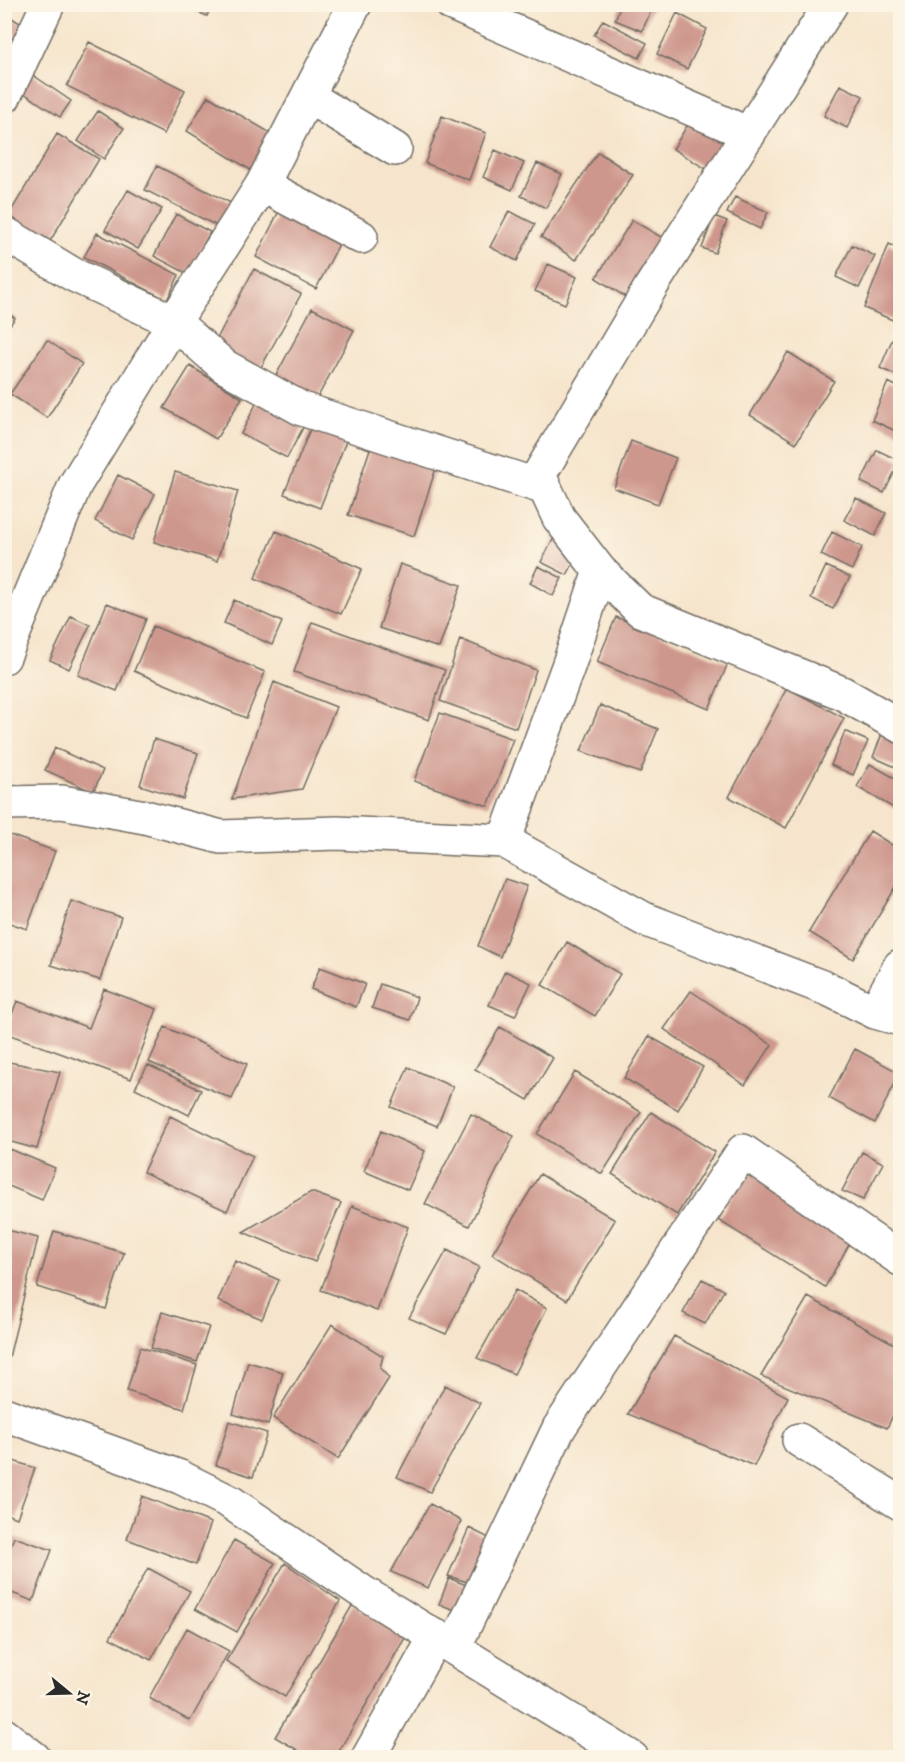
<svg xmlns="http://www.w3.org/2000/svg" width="905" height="1762" font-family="'IM FELL DW Pica',serif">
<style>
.building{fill:#ce978d}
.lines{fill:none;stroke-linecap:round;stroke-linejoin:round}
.minor-casing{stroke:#726c63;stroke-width:36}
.minor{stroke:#fff;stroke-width:33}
</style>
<rect width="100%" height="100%" fill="#fcf5e5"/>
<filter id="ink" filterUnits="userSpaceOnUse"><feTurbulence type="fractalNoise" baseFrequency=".0167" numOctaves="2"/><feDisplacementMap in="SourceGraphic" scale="12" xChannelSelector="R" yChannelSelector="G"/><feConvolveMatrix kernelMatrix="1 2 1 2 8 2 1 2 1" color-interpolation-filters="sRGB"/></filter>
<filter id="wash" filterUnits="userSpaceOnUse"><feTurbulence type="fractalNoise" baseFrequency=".008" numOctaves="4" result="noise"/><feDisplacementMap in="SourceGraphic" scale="24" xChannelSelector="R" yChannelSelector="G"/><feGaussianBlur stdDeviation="1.35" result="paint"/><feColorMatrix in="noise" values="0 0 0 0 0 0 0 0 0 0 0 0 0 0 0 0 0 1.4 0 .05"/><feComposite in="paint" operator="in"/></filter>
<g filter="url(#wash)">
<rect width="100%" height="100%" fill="#f6e5cc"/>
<g id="blocks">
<path class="building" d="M178 4H212L207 16Z
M621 4H654L642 31 615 20Z
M4 13 23 25 4 53Z
M677 13 707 29 687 69 657 54Z
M603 20 647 43 639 58 594 35Z
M89 42 185 90 164 134 67 86Z
M27 71 71 101 60 117 15 87Z
M840 85 863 96 847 128 824 116Z
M208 96 279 138 257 174 187 131Z
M98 111 124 128 104 159 78 141Z
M442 116 486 133 469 180 425 163Z
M690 121 733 148 716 175 673 149Z
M57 134 99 159 49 243 7 218Z
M495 150 524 163 512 190 483 177Z
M598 152 633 175 576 260 541 237Z
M537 163 562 174 546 208 521 196Z
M157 166 231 203 219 227 145 190Z
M128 190 162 209 138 249 105 230Z
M735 197 768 212 760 229 727 213Z
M280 209 341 240 316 289 256 257Z
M509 211 535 224 517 261 490 247Z
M176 214 210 232 188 274 154 256Z
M714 216 727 221 715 253 702 248Z
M632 220 668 241 630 300 596 278Z
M97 233 179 275 167 300 84 257Z
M889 244 900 249V323L864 308Z
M852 245 875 256 859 288 836 277Z
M548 264 577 277 565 304 535 291Z
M254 269 301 294 259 371 213 346Z
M312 308 354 330 314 404 273 381Z
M4 311 15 318 4 333Z
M47 340 82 364 47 418 10 394Z
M892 340 900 343V377L880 368Z
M788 352 834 381 796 443 750 415Z
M190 366 242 398 216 439 164 408Z
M888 382 900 388V433L872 420Z
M259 398 306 422 287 458 241 434Z
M313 422 348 436 320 508 284 494Z
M373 440 438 462 414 536 348 515Z
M631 441 676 458 658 504 614 488Z
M877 450 900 461 884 493 861 482Z
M175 472 238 491 217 561 154 542Z
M118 475 155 494 132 540 95 521Z
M856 498 886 513 875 536 844 520Z
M276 531 362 569 341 614 255 578Z
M832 532 862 547 852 570 821 555Z
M555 536 581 549 567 575 541 562Z
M400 564 461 585 439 648 379 628Z
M538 566 562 578 553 596 530 583Z
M826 566 850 577 833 609 811 598Z
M234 600 282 622 272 645 224 623Z
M107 603 146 619 117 691 78 675Z
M71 616 90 625 69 669 50 660Z
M616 617 728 663 709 709 597 662Z
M312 622 445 670 429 720 294 672Z
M153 626 265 672 246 718 134 671Z
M460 639 536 670 516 728 440 701Z
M274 682 336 707 302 789 232 799Z
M787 688 844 718 786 828 729 797Z
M600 705 658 729 640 773 581 751Z
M440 713 513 739 488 806 414 781Z
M845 731 868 741 853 775 831 765Z
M882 734 900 741V769L873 757Z
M154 739 198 753 183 799 140 785Z
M55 748 103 770 93 792 45 770Z
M870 764 900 781V804L897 810 857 787Z
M870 831 900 850V880L853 959 809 932Z
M4 833 55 851 27 929 4 921Z
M505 879 527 886 500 957 478 946Z
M71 901 121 917 100 980 51 965Z
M567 942 620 974 595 1016 542 985Z
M320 967 365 984 356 1007 311 989Z
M505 971 531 983 515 1016 489 1005Z
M380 984 417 997 410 1020 372 1008Z
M104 989 157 1009 131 1079 5 1033 17 1001 89 1028Z
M691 991 772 1045 745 1085 664 1029Z
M165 1027 247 1064 232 1099 149 1062Z
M500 1027 553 1058 528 1100 475 1069Z
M649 1036 703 1067 678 1110 624 1078Z
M855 1049 900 1073 875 1123 829 1098Z
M4 1061 60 1072 37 1149 4 1140Z
M148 1065 201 1090 189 1115 135 1088Z
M408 1067 453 1087 437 1126 391 1107Z
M575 1072 641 1112 602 1174 537 1134Z
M651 1112 715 1152 677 1215 612 1174Z
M471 1114 514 1136 469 1226 425 1204Z
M170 1116 253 1156 227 1211 143 1172Z
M381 1131 425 1151 408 1190 364 1171Z
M10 1149 55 1168 42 1200 4 1184V1162Z
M862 1152 883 1163 863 1200 842 1191Z
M747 1170 855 1234 825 1287 718 1220Z
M540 1174 615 1220 567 1300 492 1254Z
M311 1192 341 1203 315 1262 243 1232Z
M352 1206 408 1227 377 1311 321 1290Z
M4 1229 38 1238 5 1374H4Z
M54 1231 124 1253 106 1309 37 1287Z
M447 1250 479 1267 446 1334 409 1318Z
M235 1261 279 1280 262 1319 218 1301Z
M702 1279 724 1290 705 1324 683 1313Z
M515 1290 547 1308 514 1374 477 1358Z
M808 1297 900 1347V1400L887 1428 761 1376Z
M162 1312 209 1327 197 1362 151 1348Z
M332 1324 383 1356 380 1368 389 1378 338 1459 273 1418Z
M674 1336 788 1397 754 1466 628 1414Z
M140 1347 197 1365 184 1409 127 1391Z
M248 1362 283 1372 268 1425 233 1414Z
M445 1385 480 1403 430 1492 397 1477Z
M229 1421 267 1433 253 1477 216 1465Z
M4 1458 35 1468 17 1518 4 1513Z
M142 1496 211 1523 196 1565 127 1539Z
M430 1504 461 1521 428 1588 391 1572Z
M469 1528 495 1541 477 1585 448 1576Z
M14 1537 52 1550 33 1601 4 1590V1564Z
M234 1540 275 1563 237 1632 195 1609Z
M285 1563 340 1601 285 1697 226 1661Z
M148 1568 190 1591 151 1660 110 1638Z
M449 1578 471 1587 462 1613 439 1604Z
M353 1604 405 1638 335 1758H311L275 1737Z
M187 1628 229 1651 190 1721 149 1698Z"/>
</g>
</g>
<g filter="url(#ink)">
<use href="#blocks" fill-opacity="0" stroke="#726c63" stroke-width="1.5"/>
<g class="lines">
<g class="minor-casing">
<path id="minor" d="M355 4 262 185 174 322 224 366 302 409 545 488
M452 4 749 134
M4 97 48 4
M309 97 395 149
M262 185 361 237
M4 233 74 275 174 322 75 485 4 657
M600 571 640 610 842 693 900 726
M4 803 62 802 145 817 221 837 337 833 504 841 644 919 830 990 875 1012 900 1019
M504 841 569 664 600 571 559 518 539 475 652 285 831 4
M875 1012 900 966
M4 1414 180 1477 230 1502 361 1591 632 1758
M799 1440 900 1503
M454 1648 559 1428 743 1151 900 1259
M4 1735 34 1758
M368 1758 436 1636"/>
</g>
<use href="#minor" class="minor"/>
</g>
</g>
<rect width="905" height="1762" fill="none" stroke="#fcf5e5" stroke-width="24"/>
<g transform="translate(69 1693) rotate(109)" stroke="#fcf5e5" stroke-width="4.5" paint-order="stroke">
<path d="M0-4.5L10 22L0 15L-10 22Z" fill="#2b2b2b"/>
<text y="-9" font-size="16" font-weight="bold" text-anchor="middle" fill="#2b2b2b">N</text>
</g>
</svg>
